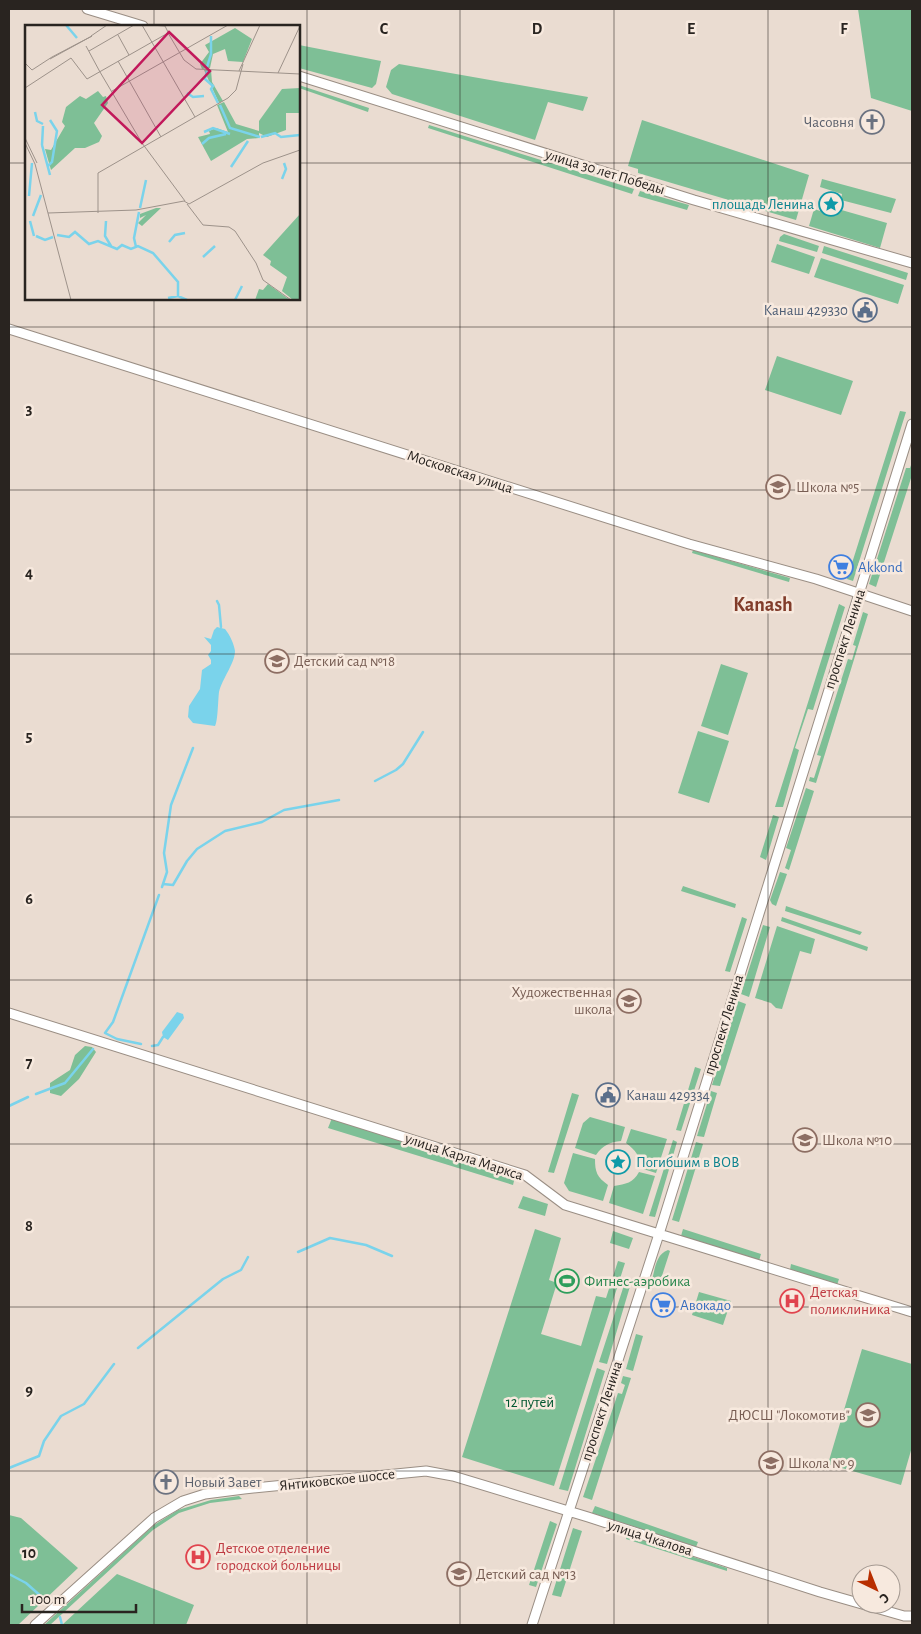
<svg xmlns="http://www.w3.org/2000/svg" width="921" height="1634" font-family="'Alegreya Sans',sans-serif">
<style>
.green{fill:#7ebf96}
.water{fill:#7ad3eb}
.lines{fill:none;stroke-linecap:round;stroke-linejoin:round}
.stream{stroke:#7ad3eb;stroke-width:2.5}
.secondary-casing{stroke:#9a8e84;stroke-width:11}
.secondary{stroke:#fff;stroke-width:9}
.grid{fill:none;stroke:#292420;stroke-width:1;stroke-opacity:0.55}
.labels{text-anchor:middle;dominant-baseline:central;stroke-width:5;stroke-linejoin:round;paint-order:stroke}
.worship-label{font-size:15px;fill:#5b616d;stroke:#f7e9de;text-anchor:end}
.street-label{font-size:15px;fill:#292420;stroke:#f7e9de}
.culture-label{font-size:15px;fill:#0d838f;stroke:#f7e9de;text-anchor:end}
.service-label{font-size:15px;fill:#4e5e75;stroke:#f7e9de;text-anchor:end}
.education-label{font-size:15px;fill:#785e54;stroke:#f7e9de;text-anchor:start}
.shop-label{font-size:15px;fill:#366cbe;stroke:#f7e9de;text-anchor:start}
.leisure-label{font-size:15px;fill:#27864d;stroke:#f7e9de;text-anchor:start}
.health-label{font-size:15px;fill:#be3a42;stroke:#f7e9de;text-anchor:start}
.park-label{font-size:15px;fill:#005730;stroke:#f7e9de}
.district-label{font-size:20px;font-weight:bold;fill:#813c2a;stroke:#f7e9de}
.inset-river{fill:none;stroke:#7ad3eb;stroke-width:2.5}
.inset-road{fill:none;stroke:#9d928a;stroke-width:1}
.view{fill:#c2185b;fill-opacity:0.15;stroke:#c2185b;stroke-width:2.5}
.inset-edge{fill:none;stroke:#292420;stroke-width:2.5}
.grid-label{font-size:16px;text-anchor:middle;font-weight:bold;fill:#292420;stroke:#f7e9de;stroke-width:5;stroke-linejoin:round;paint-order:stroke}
</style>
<rect width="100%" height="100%" fill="#eadcd1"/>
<path class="green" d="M858 9H912V111L871 98Z
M299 45 381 61 376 84 372 88 299 68Z
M399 64 588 97 583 111 548 102 535 140 392 94 386 87 391 70Z
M299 85 369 108 368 112 299 88Z
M642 120 809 175 796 220 638 173V169L628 166Z
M429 125 634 189 632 194 428 128Z
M822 179 896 199 891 213 841 200 842 194 820 187Z
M640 191 689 205 687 210 638 196Z
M814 209 836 216 838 209 887 223 880 248 809 226Z
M784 234 819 246 817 252 779 241 780 237Z
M777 244 815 257 809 274 771 262Z
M824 246 908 273 906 280 822 253Z
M821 258 904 285 898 304 814 277Z
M777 356 853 381 841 415 765 390Z
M900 411 906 412 853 581 847 579Z
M912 462V475L876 587 869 584 906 468H910Z
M693 550 790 578 789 582 692 553Z
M839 604 845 607 813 710 808 709 795 748 799 750 783 807H775Z
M863 612 868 614 816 783 809 781 810 777 814 778 821 756 817 755 848 659 852 660 856 646 853 645Z
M721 664 748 673 728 735 701 726Z
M698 731 729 741 709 803 678 793Z
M806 788 814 791 789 870 785 868 791 850 786 848Z
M773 815 779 817 766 860 760 857Z
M780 872 787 874 776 906 772 904 770 900Z
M683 886 736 904 735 908 681 891Z
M786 906 862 932 860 935 785 911Z
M742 917 747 919 730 972 725 971Z
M782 917 868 947 867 951 781 921Z
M763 925 770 927 749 997 741 994Z
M777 926 815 939 811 954 800 951 782 1009 776 1008 771 1003 755 998Z
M738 1001 746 1004 720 1086 712 1085Z
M85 1046 92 1047 96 1052 79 1079 61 1096 50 1093V1083L70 1070 75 1055Z
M695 1067 701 1069 681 1131 676 1130Z
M711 1091 717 1093 704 1137 697 1136Z
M572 1093 579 1095 554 1173 548 1172Z
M590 1117 625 1127 621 1141C610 1142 603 1145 596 1155L575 1148 583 1123Z
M332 1118 515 1177 513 1185 328 1128Z
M631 1129 667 1139 656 1173 640 1168C640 1155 636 1151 626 1143Z
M673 1140 677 1142 655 1217 649 1216Z
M696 1142 703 1144 679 1222 672 1220Z
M573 1153 595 1159C595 1172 597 1177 608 1185L603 1201 569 1191 564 1183Z
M639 1172 655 1176 643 1214 609 1203 614 1186C626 1184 633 1183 639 1172Z
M523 1196 548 1204 545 1216 518 1208Z
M535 1229 561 1238 549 1280 557 1283 541 1334 581 1346 596 1296 606 1298 618 1261 625 1263 554 1486 462 1457Z
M683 1229 761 1254 759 1261 681 1236Z
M613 1231 633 1238 629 1249 610 1243Z
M668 1250 670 1251 660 1282 652 1280C655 1269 656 1254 668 1250Z
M791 1264 839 1279 837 1285 790 1270Z
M625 1282 631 1283 607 1364 599 1362Z
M699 1292 731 1301 723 1325 692 1315Z
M636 1334 643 1336 633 1371 626 1369Z
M862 1349 912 1364V1447L901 1485 828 1464Z
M597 1368 605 1371 568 1491 559 1489Z
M623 1376 631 1378 592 1500 583 1497 618 1393 622 1394 625 1385 621 1383Z
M239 1496 242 1499 210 1503 179 1513 153 1530 50 1625H44L154 1525 178 1510 211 1500Z
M595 1506 698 1542 696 1547 592 1513Z
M9 1515 21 1518 78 1568 18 1625H9Z
M550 1521 557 1524 536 1587 529 1585Z
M573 1528 582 1531 561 1597 552 1595Z
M627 1535 727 1568V1571L626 1539Z
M117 1574 194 1605 186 1625H62Z"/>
<path class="water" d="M217 627 225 629C230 635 234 644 235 651 235 663 222 679 219 692 218 700 218 721 215 726L193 723 188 717 189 706 200 689 202 670 211 664V660L208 655 211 651V645L204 637 211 639 214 630Z
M177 1012 183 1014 184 1018 168 1040 163 1037 162 1032Z"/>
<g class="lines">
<path class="stream" d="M217 601 219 605 221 627
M375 781 396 770 403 764 423 732
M163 884 173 885 187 861 197 849 225 831 262 822 284 810 339 800
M162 887 167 872 164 853 171 805 193 748
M141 1044 117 1039 105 1033 113 1022 159 895
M152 1046 158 1045 163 1037
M36 1094 65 1083 93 1049
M9 1106 28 1097
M298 1252 330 1238 366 1245 392 1256
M138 1348 223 1279 241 1270 248 1257
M9 1468 39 1456 44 1441 61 1416 84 1404 114 1364
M9 1574 26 1583 43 1598
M60 1617 62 1625"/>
<g class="secondary-casing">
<path id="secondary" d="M87 9 143 26
M299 76 694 200 912 263
M9 329 689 544 816 579 912 611
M9 1013 525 1175 565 1205 912 1312
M35 1625 154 1518 183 1501 205 1494 244 1489 426 1471 453 1476 588 1517 820 1592 904 1616H912
M532 1625 659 1234 912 424"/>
</g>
<use href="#secondary" class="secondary"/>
</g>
<path class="grid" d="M154 9V26M307 9V1625M460 9V1625M614 9V1625M768 9V1625M9 163H26M299 163H912M154 299V1625M9 327H912M9 490H912M9 654H912M9 817H912M9 980H912M9 1144H912M9 1307H912M9 1471H912"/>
<defs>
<g id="church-ring" transform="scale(1.25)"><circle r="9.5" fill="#f7e9de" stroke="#6b7280" stroke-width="1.5"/><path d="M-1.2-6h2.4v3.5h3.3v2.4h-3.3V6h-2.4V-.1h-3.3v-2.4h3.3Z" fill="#6b7280"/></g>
<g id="sight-ring" transform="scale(1.25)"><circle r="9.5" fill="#f7e9de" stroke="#0f9aa8" stroke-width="1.5"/><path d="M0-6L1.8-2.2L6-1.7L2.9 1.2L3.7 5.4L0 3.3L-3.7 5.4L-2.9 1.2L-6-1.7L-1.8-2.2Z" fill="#0f9aa8"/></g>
<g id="civic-ring" transform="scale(1.25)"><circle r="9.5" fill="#f7e9de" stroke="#5c6f8a" stroke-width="1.5"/><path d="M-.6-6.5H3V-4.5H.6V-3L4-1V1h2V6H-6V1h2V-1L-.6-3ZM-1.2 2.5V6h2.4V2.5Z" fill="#5c6f8a"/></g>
<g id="school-ring" transform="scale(1.25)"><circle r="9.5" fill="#f7e9de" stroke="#8d6e63" stroke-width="1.5"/><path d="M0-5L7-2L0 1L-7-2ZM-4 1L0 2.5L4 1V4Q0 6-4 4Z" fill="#8d6e63"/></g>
<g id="supermarket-ring" transform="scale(1.25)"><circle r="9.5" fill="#f7e9de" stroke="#3f7fe0" stroke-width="1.5"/><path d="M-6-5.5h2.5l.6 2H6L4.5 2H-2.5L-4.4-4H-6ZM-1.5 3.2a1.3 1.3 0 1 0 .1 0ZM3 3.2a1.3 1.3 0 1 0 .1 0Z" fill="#3f7fe0"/></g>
<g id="stadium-ring" transform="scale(1.25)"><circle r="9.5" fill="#f7e9de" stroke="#2e9e5b" stroke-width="1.5"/><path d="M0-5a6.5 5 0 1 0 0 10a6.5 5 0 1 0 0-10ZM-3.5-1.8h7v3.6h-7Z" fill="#2e9e5b"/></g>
<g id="hospital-ring" transform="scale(1.25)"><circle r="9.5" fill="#f7e9de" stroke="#e0444e" stroke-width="1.5"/><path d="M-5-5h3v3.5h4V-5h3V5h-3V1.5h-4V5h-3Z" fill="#e0444e"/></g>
</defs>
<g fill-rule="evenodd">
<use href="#church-ring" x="872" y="122"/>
<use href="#sight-ring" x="831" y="204"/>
<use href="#civic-ring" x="865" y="310"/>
<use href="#school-ring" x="778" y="487"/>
<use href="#supermarket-ring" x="841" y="567"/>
<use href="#school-ring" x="277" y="661"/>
<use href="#school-ring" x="629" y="1001"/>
<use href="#civic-ring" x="608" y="1095"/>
<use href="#school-ring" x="805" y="1140"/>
<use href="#sight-ring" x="618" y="1162"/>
<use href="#stadium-ring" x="567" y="1281"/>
<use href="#hospital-ring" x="792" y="1301"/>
<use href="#supermarket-ring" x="663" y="1305"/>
<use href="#school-ring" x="868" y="1415"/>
<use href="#school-ring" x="771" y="1463"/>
<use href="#church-ring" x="166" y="1482"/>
<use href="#hospital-ring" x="198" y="1557"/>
<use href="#school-ring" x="459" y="1574"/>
</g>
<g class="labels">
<g class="worship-label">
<text x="854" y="122">Часовня</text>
<text x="184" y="1482" text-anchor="start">Новый Завет</text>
</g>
<g class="street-label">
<text transform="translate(605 172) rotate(17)">улица 30 лет Победы</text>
<text transform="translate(460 472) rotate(18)">Московская улица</text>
<text transform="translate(845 639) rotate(-72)">проспект Ленина</text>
<text transform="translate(724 1025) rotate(-73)">проспект Ленина</text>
<text transform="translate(464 1157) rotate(18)">улица Карла Маркса</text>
<text transform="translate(602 1411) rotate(-72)">проспект Ленина</text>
<text transform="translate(337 1480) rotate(-6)">Янтиковское шоссе</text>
<text transform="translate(650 1538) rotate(18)">улица Чкалова</text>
</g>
<g class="culture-label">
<text x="814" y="204">площадь Ленина</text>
<text x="636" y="1162" text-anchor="start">Погибшим в ВОВ</text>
</g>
<g class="service-label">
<text x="848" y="310">Канаш 429330</text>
<text x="626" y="1095" text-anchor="start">Канаш 429334</text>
</g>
<g class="education-label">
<text x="796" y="487">Школа №5</text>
<text x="294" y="661">Детский сад №18</text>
<text x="612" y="992" text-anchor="end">Художественная<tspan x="612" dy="17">школа</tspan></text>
<text x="822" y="1140">Школа №10</text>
<text x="850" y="1415" text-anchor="end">ДЮСШ "Локомотив"</text>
<text x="788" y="1463">Школа № 9</text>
<text x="476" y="1574">Детский сад №13</text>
</g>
<g class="shop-label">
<text x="858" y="567">Akkond</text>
<text x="680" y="1305">Авокадо</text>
</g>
<g class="leisure-label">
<text x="584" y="1281">Фитнес-аэробика</text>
</g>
<g class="health-label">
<text x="810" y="1292">Детская<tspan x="810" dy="17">поликлиника</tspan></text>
<text x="216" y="1548">Детское отделение<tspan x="216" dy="17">городской больницы</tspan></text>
</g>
<g class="park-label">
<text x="530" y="1402">12 путей</text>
</g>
<g class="district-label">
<text x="763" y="605">Kanash</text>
</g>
</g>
<g transform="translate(25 25)">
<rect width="275" height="275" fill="#eadcd1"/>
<path d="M210 3 227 14 218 37 203 36 200 24 188 29 185 43 177 44 175 39 184 27 180 20ZM179 45H186L187 57 198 76 194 78ZM275 63V88H261V105L242 112 234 108V113L222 114 186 136 173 112 185 109 184 106 191 103 203 107 192 80 199 77 211 99 234 106V96L257 64ZM73 66 78 72 81 71 83 78 69 98 77 111 74 117 60 123H50L26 145 20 124 26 125 40 101 37 97 41 82 55 71 61 74ZM131 183H136L117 201 113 198 121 190 115 193V189ZM275 189V275H268L257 266 262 252 245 240 246 236 238 230ZM243 259 265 275H230L234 264 238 265Z" fill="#7ebf96"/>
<path class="inset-river" d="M41 0 52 13M182 42 186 29V11M182 46 180 54 188 61 186 64 193 78M162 68 168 72 179 71M195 80 205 103 235 112M10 87 12 96 18 99M179 107 188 103 205 109M236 112 250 108 256 112 275 110M177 119 184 113 201 109M17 120 25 150M17 120 18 101M23 141 27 137 32 106 25 95M206 142 223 116M257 154 261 144 259 138M4 171 7 138M115 183 121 155M8 191 16 170M5 196 9 211M81 196 80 211 86 221M32 210 44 212 50 207 64 219 73 216 92 224 97 220 106 224 113 221 128 228 153 257V271M11 211 20 215 28 212M144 217 150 210 160 208M111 222 109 213 114 187M178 232 190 221M143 273 153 271 162 275M210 275 217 261"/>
<path class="inset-road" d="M117 0 170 92M125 0 140 1 144 9M93 10 104 30M66 11 82 0M61 21 75 47M64 26 109 0M93 36 136 112M0 38 7 45 27 32 67 11 25 34M214 46 235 0M75 47 117 118 160 176M253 48 275 1M0 63 46 33 62 54 143 8 159 35 171 44 275 49M87 66 203 0M0 113 12 138M0 118 10 139 46 275M162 179 178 200 204 202 210 206 231 238 238 255 266 275M23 188 111 185 159 176 164 179 238 138 275 125M73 188V148L203 73 211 65 218 39"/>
<path class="view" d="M144 7 185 46 117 118 77 80Z"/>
<rect width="275" height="275" class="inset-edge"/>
</g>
<g class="grid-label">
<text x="384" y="34">C</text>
<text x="537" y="34">D</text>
<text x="691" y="34">E</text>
<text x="844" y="34">F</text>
<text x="29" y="414">3</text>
<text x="29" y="578">4</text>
<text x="29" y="741">5</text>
<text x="29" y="904">6</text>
<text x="29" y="1068">7</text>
<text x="29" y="1231">8</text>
<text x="29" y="1395">9</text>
<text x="29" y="1558">10</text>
</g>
<rect width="921" height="1634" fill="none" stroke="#292420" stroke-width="20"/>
<g transform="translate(876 1589) rotate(137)"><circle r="24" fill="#f7e9de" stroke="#a59a92"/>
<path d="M0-4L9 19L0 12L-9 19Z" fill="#b82e00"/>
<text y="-8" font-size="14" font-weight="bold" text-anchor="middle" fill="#292420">С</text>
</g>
<path d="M22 1604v8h114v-8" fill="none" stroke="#292420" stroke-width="2.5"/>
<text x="30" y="1604" font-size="15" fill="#292420" stroke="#f7e9de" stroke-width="4" paint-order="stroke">100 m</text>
</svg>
